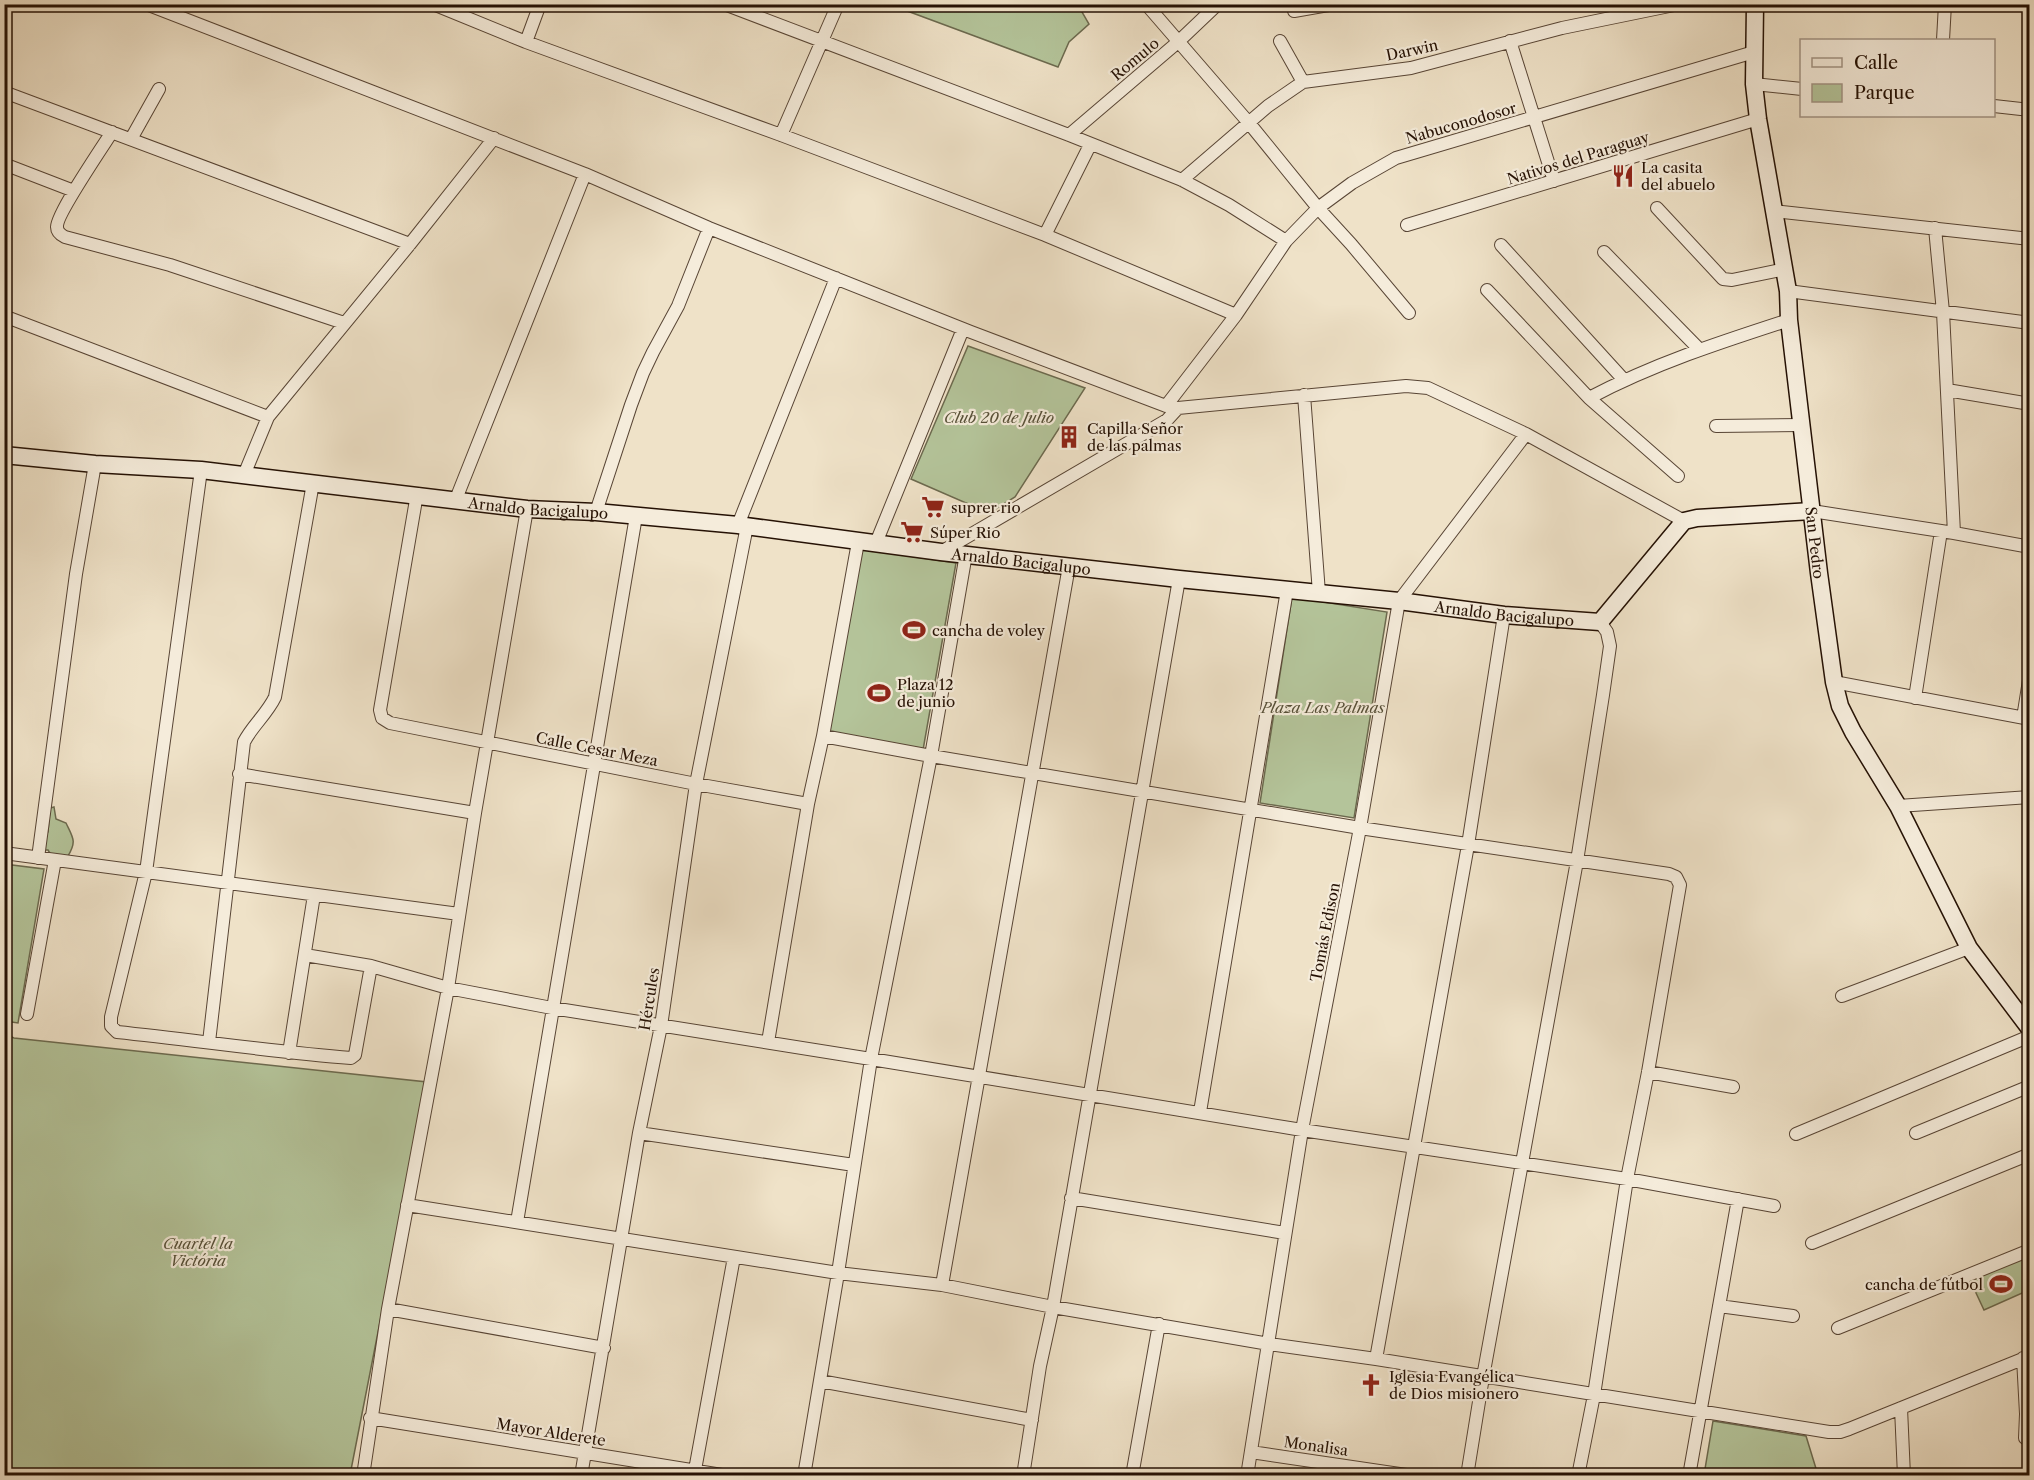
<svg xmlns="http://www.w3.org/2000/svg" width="2034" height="1480" font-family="'Libre Caslon Text',serif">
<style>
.green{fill:#b4c49a;stroke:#6c6a4f;stroke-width:1.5}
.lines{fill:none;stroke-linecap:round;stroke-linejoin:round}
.street-casing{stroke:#584535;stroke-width:14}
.secondary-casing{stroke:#251104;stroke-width:19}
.street{stroke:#f5ecdb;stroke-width:12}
.secondary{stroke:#f5ecdb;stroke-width:16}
.labels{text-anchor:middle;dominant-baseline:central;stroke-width:4.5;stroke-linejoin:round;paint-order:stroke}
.street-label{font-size:15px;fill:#251104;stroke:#f5ecdb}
.poi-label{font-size:15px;fill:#251104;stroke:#f5ecdb;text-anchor:start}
.park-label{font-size:15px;font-style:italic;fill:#575038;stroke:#f5ecdb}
</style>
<rect width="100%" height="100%" fill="#efe2c8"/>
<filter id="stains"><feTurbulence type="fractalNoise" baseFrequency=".00333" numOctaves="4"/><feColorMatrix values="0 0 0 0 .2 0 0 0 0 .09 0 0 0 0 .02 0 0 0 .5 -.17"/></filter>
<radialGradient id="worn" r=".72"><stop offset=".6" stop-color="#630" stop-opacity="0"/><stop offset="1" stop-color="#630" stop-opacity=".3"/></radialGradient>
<path class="green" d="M891 5H1078L1089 24 1069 42 1058 67Z
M968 346 1085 388 1015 497 989 513 911 479Z
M862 549 956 563 923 750 828 732Z
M1292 597 1387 612 1354 818 1260 803Z
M54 807 56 819 66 823C73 838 77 841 68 856L51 855 48 850H44L45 835 48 832 50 808Z
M4 864 44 869 18 1023 5 1021Z
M5 1034 14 1038 427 1082 350 1475 5 1476Z
M2029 1254V1290L1984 1310 1969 1278Z
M1713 1421 1806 1436 1818 1475H1704Z"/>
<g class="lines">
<g class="street-casing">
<path id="street" d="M146 4 585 174 709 228 971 332 1166 406 1178 408 1406 386 1428 388 1526 434 1684 521
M433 4 526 42 781 135 1045 235 1236 315
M724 4 1069 135 1182 180 1229 205 1286 241
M1146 4 1249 123 1318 208 1351 244 1409 313
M1294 11 1334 4
M1943 40 1945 4
M1280 41 1303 82
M1510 41 1554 181
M526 42 540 4
M1754 84 1802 89
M4 92 410 244
M1994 106 2030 110
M112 132C103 146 56 215 57 227 57 232 61 235 65 237L170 265 344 323
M781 135 838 4
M1069 135 1178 42 1218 4
M131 139 159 89
M4 164 74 191
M1182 180 1268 106 1303 82 1411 68 1562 28 1679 4
M1657 208 1723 279 1732 280 1785 269
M1774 211 2030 239
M1407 225 1758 119
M1935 228 1943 312 1954 533
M1045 235 1090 145
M1501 245 1624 380
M1604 252 1699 349
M1487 290 1589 398 1678 476
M1788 291 2030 323
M4 316 268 417
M1947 390 2030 404
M1304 395 1319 593
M1589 398C1653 364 1721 342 1789 320
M1166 406 1236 315 1286 241 1318 208 1352 183 1396 158 1754 52
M1716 426 1801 425
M201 470 146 872 111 1017V1026L117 1032C195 1040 273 1052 351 1058L355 1055 371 966
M244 475 268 417 410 244 494 138
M417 494 380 710 382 718 390 723 696 784 808 804
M456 499 585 174
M1812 511 1954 533 2030 547
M596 512 631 405 643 373 653 352 678 306 709 228
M738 525 836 278
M876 543 963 329
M941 552 1167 420 1178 408
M1834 682 2030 719
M1915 698 1941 531
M2023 718 2030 674
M823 736 931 756 1360 828 1669 874 1676 877 1680 885 1648 1072 1627 1179 1594 1395 1578 1476
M239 774 475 813
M1898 806 2030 797
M4 853 459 914
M38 858 76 574 95 464
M305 955 371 966 448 988 552 1008 871 1059 1302 1130 1627 1179 1774 1206
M1842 996 1969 948
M27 1014 55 860
M209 1042 244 742C252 726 267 714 275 697L313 483
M768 1042 808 804 823 736 858 542
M289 1053 314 895
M1648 1072 1733 1087
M1200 1112 1287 590
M639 1133 854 1165
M1916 1133 2030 1086
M1796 1134 2030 1036
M1071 1198 1285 1233
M407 1205 838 1273 942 1285 1053 1307 1269 1344 1376 1359 1829 1432H1840L1849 1429 2030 1356
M517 1222 636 516
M1812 1243 2030 1154
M942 1285 1069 566
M1719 1306 1793 1316
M388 1309 604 1348
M1838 1328 2030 1250
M2023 1358 2026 1414 2025 1438
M1376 1359 1468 845 1504 615
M820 1381 1032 1420
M1901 1408 1904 1476
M370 1418 728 1476
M1251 1452 1413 1476
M695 1470 734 1257
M363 1476 388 1309 448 988 475 813 527 509
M581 1476 639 1133 661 1026 696 784 747 526
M804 1476 838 1273 871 1059 931 756 966 554
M1023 1476 1040 1366 1053 1307 1179 579
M1132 1476 1159 1324
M1247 1476 1302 1130 1360 828 1399 601 1526 434
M1467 1476 1483 1377 1577 861 1603 695 1610 646 1607 632 1600 622
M1689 1476 1738 1199"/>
</g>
<g class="secondary-casing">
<g id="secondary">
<path id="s1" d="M1755 4 1754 84 1758 119 1788 291 1789 320 1819 573 1834 682 1840 706 1853 732 1898 806 1969 948 2030 1029"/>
<path id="s2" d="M4 455 95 464 201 470 527 509 596 512 738 525 941 552 1179 579 1399 601 1504 615 1600 622 1684 521 1697 518 1812 511"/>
</g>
</g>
<use href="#street" class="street"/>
<use href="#secondary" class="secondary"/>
</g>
<defs>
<g id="restaurant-bare" transform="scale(1.8)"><path d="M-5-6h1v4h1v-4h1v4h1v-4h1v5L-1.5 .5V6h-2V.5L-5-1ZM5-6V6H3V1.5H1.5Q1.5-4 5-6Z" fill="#8f2418" stroke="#f5ecdb" stroke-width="2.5" paint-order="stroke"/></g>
<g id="building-bare" transform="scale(1.8)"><path d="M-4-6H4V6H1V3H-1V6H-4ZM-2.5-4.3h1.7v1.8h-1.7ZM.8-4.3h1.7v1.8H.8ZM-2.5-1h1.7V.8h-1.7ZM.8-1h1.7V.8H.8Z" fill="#8f2418" stroke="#f5ecdb" stroke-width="2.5" paint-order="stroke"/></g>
<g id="supermarket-bare" transform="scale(1.8)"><path d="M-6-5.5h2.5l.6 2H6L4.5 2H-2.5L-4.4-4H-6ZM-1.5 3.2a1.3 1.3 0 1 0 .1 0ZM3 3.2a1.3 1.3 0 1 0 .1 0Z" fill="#8f2418" stroke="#f5ecdb" stroke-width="2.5" paint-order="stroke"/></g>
<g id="stadium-bare" transform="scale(1.8)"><path d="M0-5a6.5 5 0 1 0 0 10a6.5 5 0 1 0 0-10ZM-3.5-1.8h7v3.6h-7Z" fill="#8f2418" stroke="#f5ecdb" stroke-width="2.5" paint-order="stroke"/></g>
<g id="church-bare" transform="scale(1.8)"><path d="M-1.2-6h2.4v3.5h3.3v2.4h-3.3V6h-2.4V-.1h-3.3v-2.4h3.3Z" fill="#8f2418" stroke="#f5ecdb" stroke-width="2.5" paint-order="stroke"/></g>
</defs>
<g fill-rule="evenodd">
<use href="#restaurant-bare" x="1623" y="176"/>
<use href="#building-bare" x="1069" y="437"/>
<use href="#supermarket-bare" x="933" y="507"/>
<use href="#supermarket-bare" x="912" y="532"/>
<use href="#stadium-bare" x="914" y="630"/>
<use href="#stadium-bare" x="879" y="693"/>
<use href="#stadium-bare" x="2001" y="1284"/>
<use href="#church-bare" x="1371" y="1385"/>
</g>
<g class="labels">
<g class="street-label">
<text transform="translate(1412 50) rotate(-12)">Darwin</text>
<text transform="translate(1135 59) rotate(-40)">Romulo</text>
<text transform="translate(1461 123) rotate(-16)">Nabuconodosor</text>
<text transform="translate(1578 158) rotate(-17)">Nativos del Paraguay</text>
<text stroke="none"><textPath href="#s2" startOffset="537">Arnaldo Bacigalupo</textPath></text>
<text stroke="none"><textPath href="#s1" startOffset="543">San Pedro</textPath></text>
<text stroke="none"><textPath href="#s2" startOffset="1023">Arnaldo Bacigalupo</textPath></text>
<text stroke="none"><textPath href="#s2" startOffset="1509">Arnaldo Bacigalupo</textPath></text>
<text transform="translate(597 749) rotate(11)">Calle Cesar Meza</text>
<text transform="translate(1325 932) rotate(-79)">Tomás Edison</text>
<text transform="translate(649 999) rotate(-81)">Hércules</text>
<text transform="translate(551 1432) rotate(9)">Mayor Alderete</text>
<text transform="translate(1316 1446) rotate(8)">Monalisa</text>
</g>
<g class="poi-label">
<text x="1641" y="167">La casita<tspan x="1641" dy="17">del abuelo</tspan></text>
<text x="1087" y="428">Capilla Señor<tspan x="1087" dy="17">de las palmas</tspan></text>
<text x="951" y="507">suprer rio</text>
<text x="930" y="532">Súper Rio</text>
<text x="932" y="630">cancha de voley</text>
<text x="897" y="684">Plaza 12<tspan x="897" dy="17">de junio</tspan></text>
<text x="1983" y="1284" text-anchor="end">cancha de fútbol</text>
<text x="1389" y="1376">Iglesia Evangélica<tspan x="1389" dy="17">de Dios misionero</tspan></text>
</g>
<g class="park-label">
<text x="999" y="417">Club 20 de Julio</text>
<text x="1323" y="707">Plaza Las Palmas</text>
<text x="198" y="1243">Cuartel la<tspan x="198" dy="17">Victória</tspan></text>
</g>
</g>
<rect width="2034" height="1480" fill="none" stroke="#efe2c8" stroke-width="24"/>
<rect x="6" y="6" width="2022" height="1468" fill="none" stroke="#251104" stroke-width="3"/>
<rect x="12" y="12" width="2010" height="1456" fill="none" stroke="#251104" stroke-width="1.5"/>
<rect x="1800" y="39" width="195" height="78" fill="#f5ecdb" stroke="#a29485" stroke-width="1.5"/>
<rect x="1812" y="58" width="30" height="9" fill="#f5ecdb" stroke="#a29485" stroke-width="1.5"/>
<text x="1854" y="69" font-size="18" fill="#251104">Calle</text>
<rect x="1812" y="84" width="30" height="18" fill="#b4c49a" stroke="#a29485" stroke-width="1.5"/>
<text x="1854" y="99" font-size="18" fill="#251104">Parque</text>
<rect width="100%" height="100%" filter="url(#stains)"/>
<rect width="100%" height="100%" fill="url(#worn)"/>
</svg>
